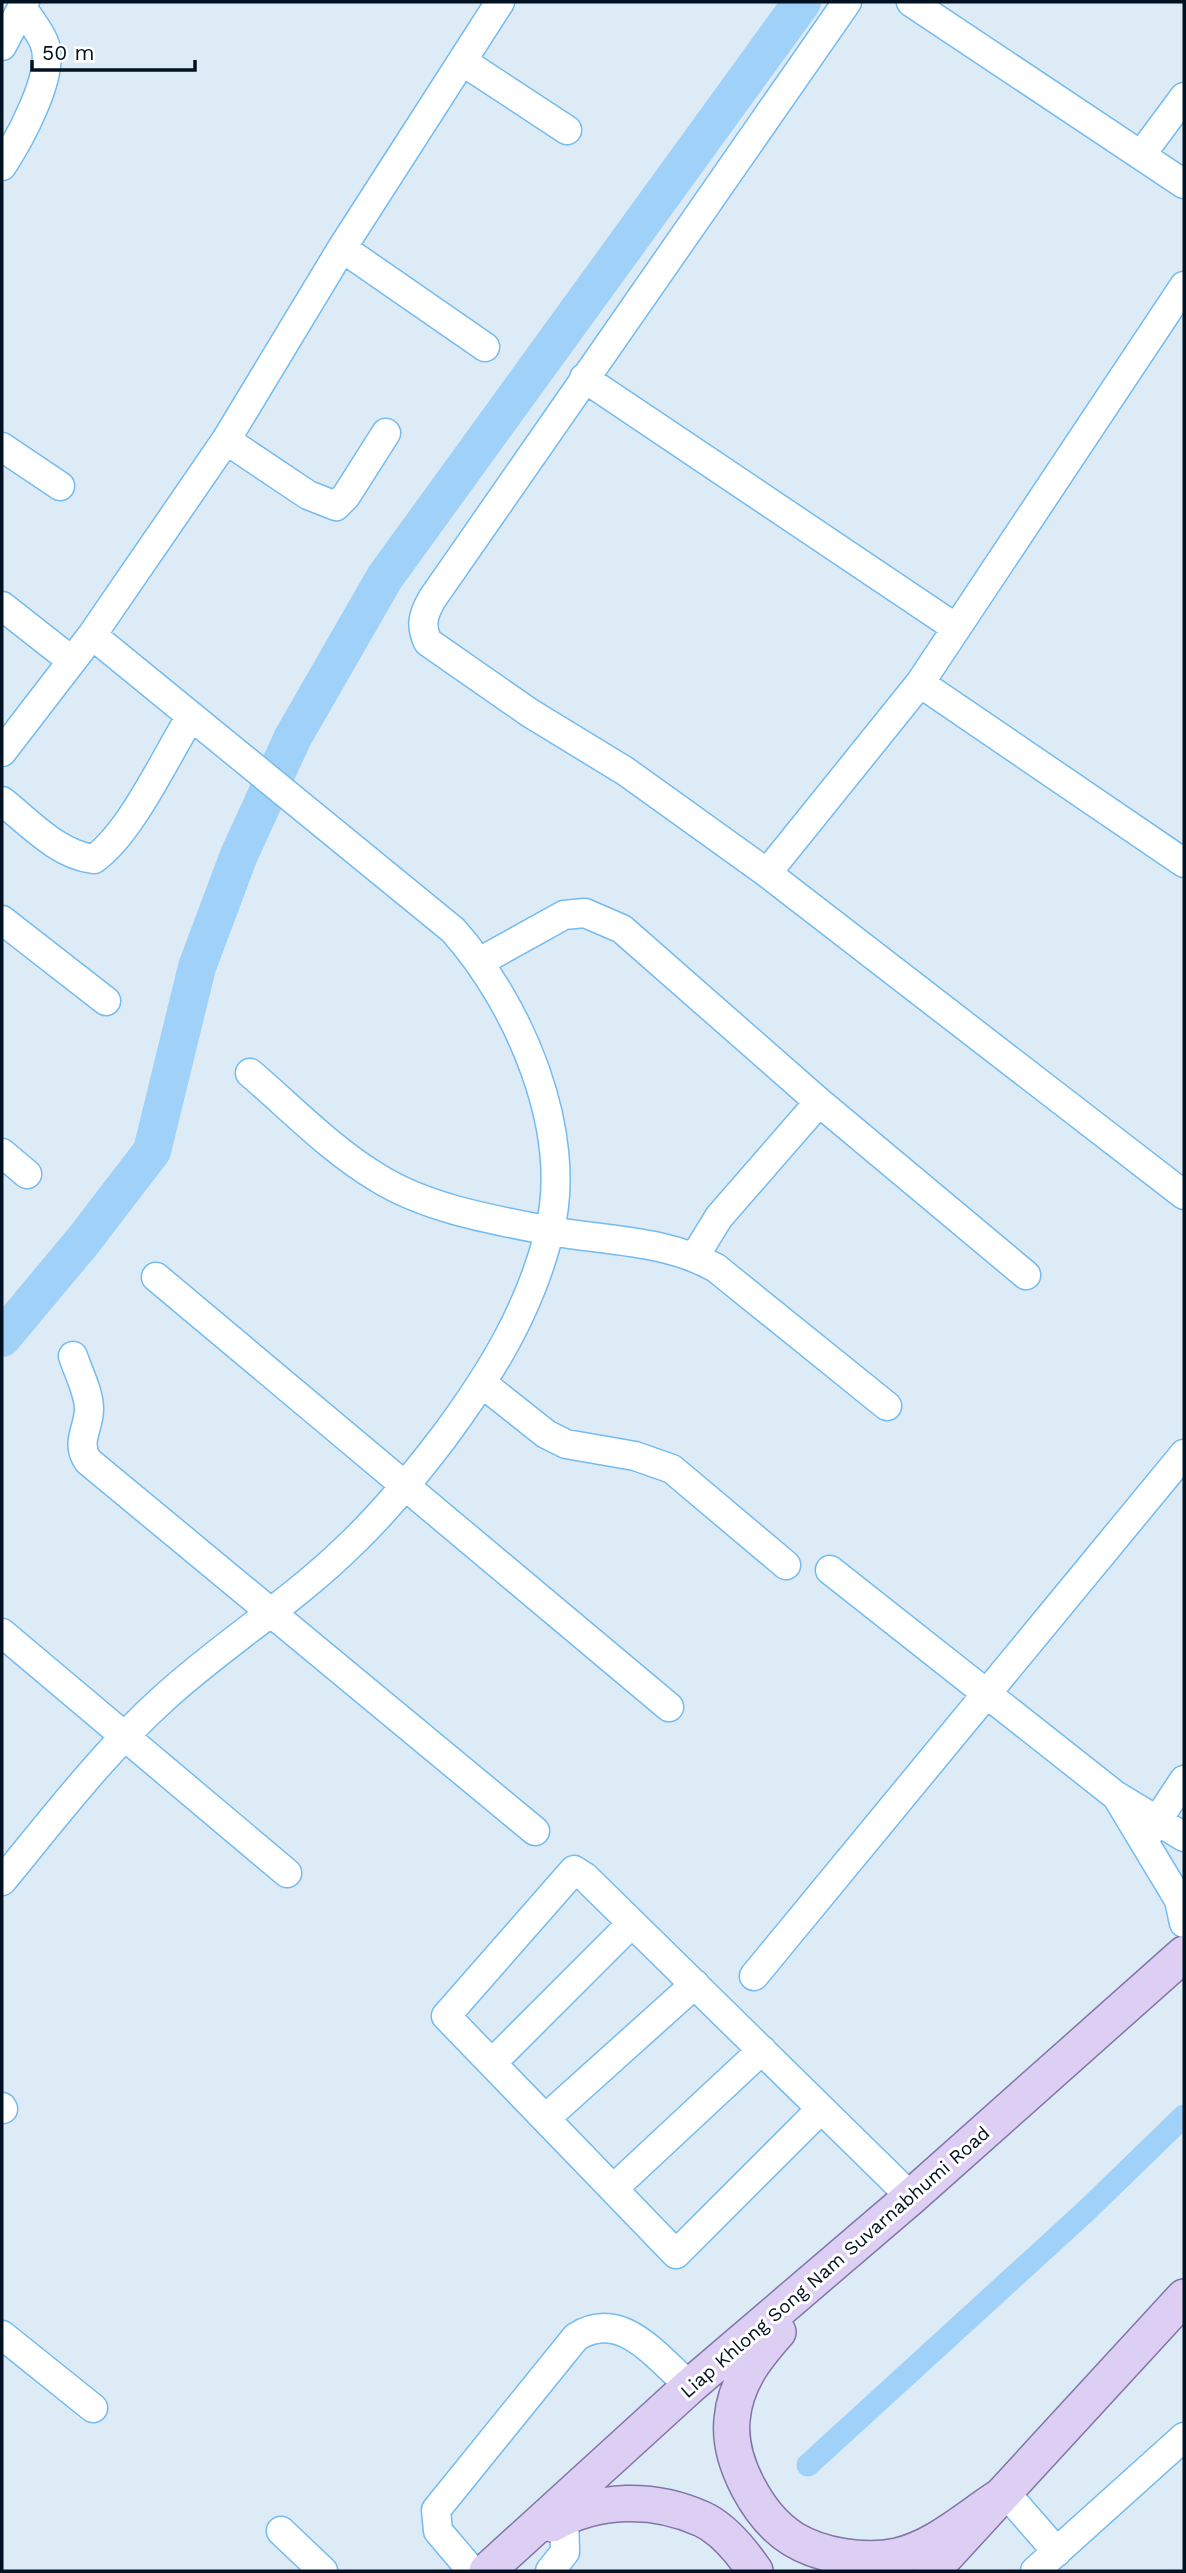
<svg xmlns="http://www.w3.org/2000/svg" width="1186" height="2573" font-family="'Work Sans',sans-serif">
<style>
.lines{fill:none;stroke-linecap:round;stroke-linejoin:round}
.canal{stroke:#9fd1f9;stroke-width:23}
.river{stroke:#9fd1f9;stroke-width:38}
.minor-casing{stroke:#73bbf0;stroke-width:31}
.major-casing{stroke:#8177a6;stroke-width:38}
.minor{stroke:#fff;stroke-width:28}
.major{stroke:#ddcef4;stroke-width:35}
.labels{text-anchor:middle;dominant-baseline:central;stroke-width:6;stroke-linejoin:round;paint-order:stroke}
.street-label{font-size:19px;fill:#001121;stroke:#fff}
</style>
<rect width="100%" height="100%" fill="#ddebf6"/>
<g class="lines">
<path class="canal" d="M808 2465 1086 2211 1184 2116"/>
<path class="river" d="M2 1338 83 1241 152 1151 197 967 239 855 293 737 385 577 802 2"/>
<g class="minor-casing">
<path id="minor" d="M847 2 432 599C423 615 420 625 428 642L530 713 625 771 767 873 1184 1195
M911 2 1184 184
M2 46 25 2
M462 61 567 130
M1141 155 1184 97
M2 166C19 140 55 75 45 45 41 32 29 19 22 7
M342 248 485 347
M584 378 956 628
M226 440 308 495 336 506 346 496 386 433
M2 447 60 486
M2 606 72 661
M920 683 1184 863
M2 752 92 635 226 440 342 248 500 2
M2 801C30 823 58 855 94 859 131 833 166 756 191 716
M767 873 920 683 1184 286
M2 920 106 1001
M481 961 564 915 585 913 622 929 819 1102 1026 1275
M250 1073C291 1108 331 1150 378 1178 428 1209 494 1220 551 1231 606 1241 667 1240 716 1268L887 1406
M2 1153 27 1174
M695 1256 719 1217 819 1102
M156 1277 669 1707
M73 1356C78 1372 89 1392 89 1409 89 1429 75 1442 88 1461L535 1831
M483 1384 546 1434 566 1444 635 1456 672 1469 786 1565
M830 1570 1115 1795 1184 1837
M2 1633 287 1873
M1117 1797 1179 1900 1184 1923
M1149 1833 1184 1780
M2 1881C54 1818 104 1752 164 1698 223 1644 292 1602 349 1546 384 1513 414 1476 443 1438 490 1375 530 1310 549 1233 575 1132 519 1004 453 930L92 635
M754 1976 1184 1454
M492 2063 632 1923
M2 2107 3 2109
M821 2109 676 2254 446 2016 574 1870 585 1877 911 2197
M546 2118 695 1984
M613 2189 762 2050
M2 2335 93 2408
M1004 2491 1057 2552
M281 2531 323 2571
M472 2571 438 2531 436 2510 576 2337C622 2308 656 2357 690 2386
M550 2571 565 2552 564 2517
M1035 2571 1184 2437"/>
</g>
<g class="major-casing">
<path id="major" d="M778 2332C755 2358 735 2383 732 2420 728 2461 758 2517 793 2539 821 2556 864 2563 897 2556 934 2548 966 2519 998 2498
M552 2524C597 2498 654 2497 702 2519 724 2529 742 2552 755 2571
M487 2571 690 2386 911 2197 1184 1954
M932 2571 1184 2297"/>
</g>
<use href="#minor" class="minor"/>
<use href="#major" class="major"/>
</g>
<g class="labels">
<g class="street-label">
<text transform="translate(835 2262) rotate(-41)">Liap Khlong Song Nam Suvarnabhumi Road</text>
</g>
</g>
<rect width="1186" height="2573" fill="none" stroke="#001121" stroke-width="7"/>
<path d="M32 60v10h163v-10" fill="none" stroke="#001121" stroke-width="3.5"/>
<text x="42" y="60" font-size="21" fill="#001121" stroke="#ffffff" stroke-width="5" paint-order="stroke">50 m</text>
</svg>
